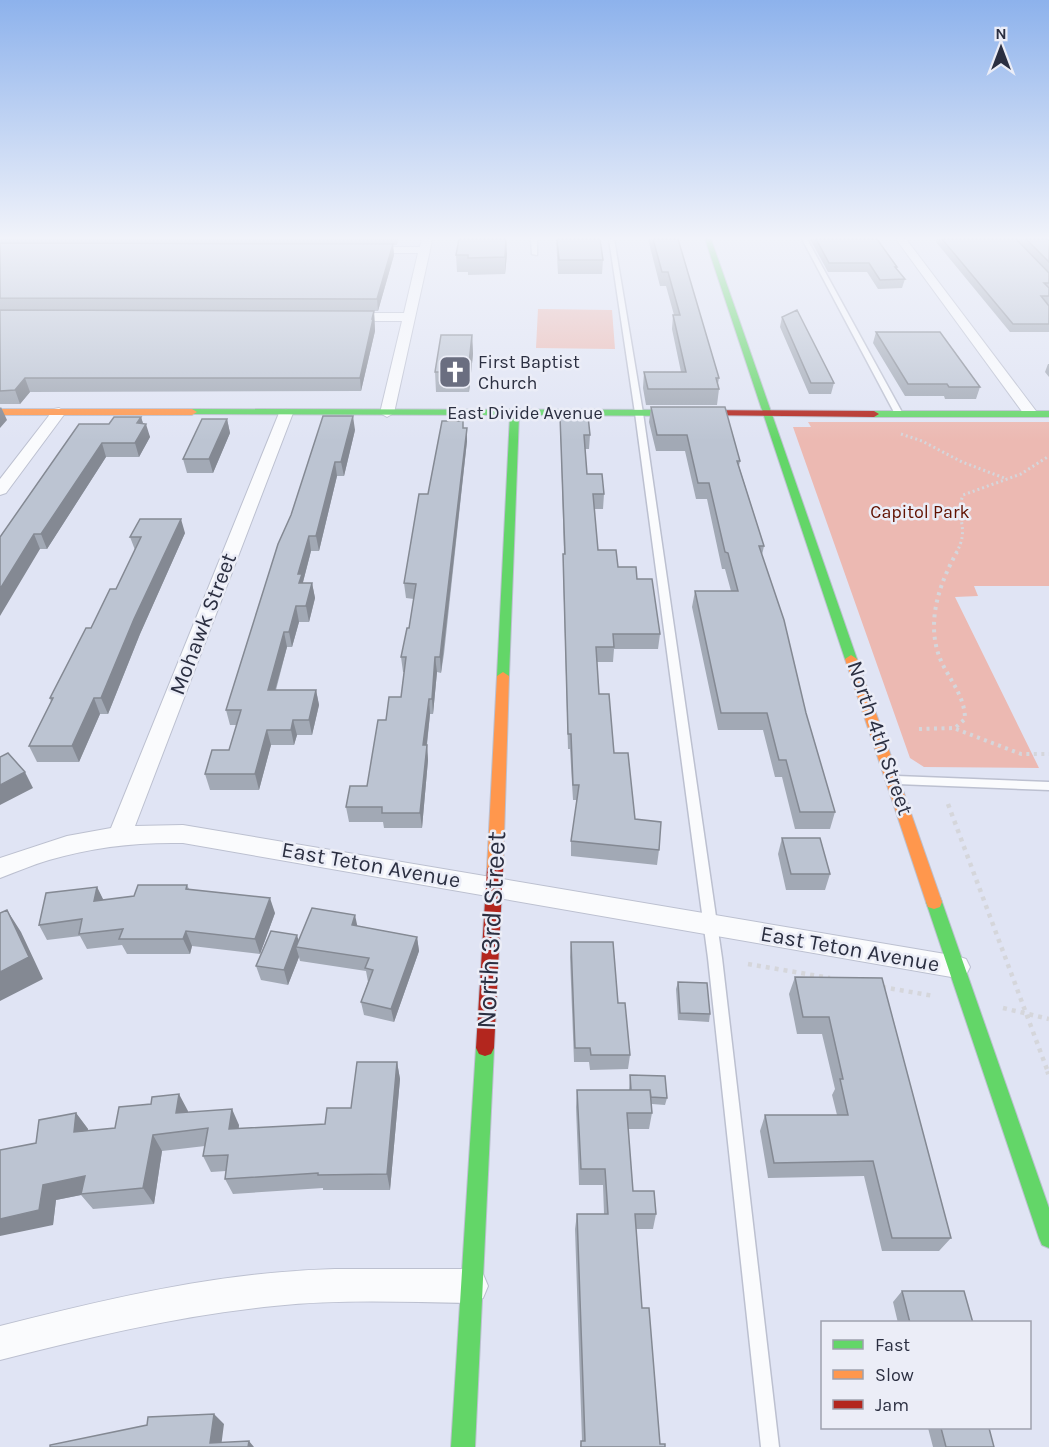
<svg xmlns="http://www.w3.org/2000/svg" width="1049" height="1447" font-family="Karla,sans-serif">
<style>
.green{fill:#ecb9b2}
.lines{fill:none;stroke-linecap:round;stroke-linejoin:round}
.lane-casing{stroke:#bcc0d0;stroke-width:3}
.street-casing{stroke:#bcc0d0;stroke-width:2}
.fast-casing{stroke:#bcc0d0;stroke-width:2}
.slow-casing{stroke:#bcc0d0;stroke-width:2}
.jam-casing{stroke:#bcc0d0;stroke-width:2}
.path-far3{stroke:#d5d6db;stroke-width:3;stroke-dasharray:2 3;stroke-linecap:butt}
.path-far2{stroke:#d5d6db;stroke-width:4;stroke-dasharray:3 4.5;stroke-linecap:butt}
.path-far1{stroke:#d5d6db;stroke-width:4.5;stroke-dasharray:4 5;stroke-linecap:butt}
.path{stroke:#d5d6db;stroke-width:6;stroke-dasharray:4.5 7;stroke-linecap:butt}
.lane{fill:#fafbfd;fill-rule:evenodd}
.street{fill:#fafbfd;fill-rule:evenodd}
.fast{fill:#63d668;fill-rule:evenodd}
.slow{fill:#ff974d;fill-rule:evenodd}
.jam{fill:#b3261e;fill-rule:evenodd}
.wall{fill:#a2a9b5}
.shaded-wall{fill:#848993}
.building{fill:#bcc4d2;stroke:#848993;stroke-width:1.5}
.labels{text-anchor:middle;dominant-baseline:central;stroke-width:5;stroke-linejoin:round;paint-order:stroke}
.far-poi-label{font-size:18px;fill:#2b2f41;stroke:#ebedf7;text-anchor:start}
.far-street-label{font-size:18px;fill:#2b2f41;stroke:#ebedf7}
.far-park-label{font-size:18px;fill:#611100;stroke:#ebedf7}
.street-label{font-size:22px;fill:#2b2f41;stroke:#ebedf7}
.near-street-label{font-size:27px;fill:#2b2f41;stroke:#ebedf7}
</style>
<rect width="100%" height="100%" fill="#e0e4f4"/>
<path class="green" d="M538 309 612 310 615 349 536 348Z
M808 422H1049V586H974L978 596 955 597 1039 768 924 767 910 758 793 427H811Z"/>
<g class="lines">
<g class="lane-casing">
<path id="lane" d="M531 239H537V255L532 254Z
M609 239H614L643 413 722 958 779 1447H761L708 958 635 413Z
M802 239H807L903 414 902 416 895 414Z
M897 776 1049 782V790L897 784 893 783 891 780 893 777Z"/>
</g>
<g class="street-casing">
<path id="street" d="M422 239H432L430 250 394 413 387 417 380 413 402 321H346L340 317 346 313H404L418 253H367L362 250 367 247H420Z
M896 239H906L1036 411 1038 414 1036 417H1026Z
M59 408 66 412 6 493 0 495V479L54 409Z
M286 409 293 413 135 826 183 825 957 956 966 959 970 967 966 975 957 978 183 843C137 842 93 847 49 860 32 865 16 872 0 878V858L67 836 111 828 279 413Z
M335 1269H471L483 1274 488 1286 483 1298 471 1303C405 1302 339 1299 274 1306 181 1315 90 1337 0 1360V1326C110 1298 221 1272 335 1269Z"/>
</g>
<g class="fast-casing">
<path id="fast" d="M705 239H711L857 659 855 662 851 663 845 659Z
M192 409 698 410 703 413 698 416 519 415 509 676 503 680 497 676 510 415 189 414 187 412Z
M1049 411V417H874L869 414 874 411Z
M934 895 940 897 942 902 1049 1208V1248L1042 1245 1039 1238 926 902 928 897Z
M485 1040 491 1042 494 1048 475 1447H451L476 1048 479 1042Z"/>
</g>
<g class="slow-casing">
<path id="slow" d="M0 409H192L197 412 192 415H0Z
M851 655 857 659 942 902 940 907 934 909 928 907 926 902 845 659Z
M503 672 509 676 503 869 500 873 495 875 490 873 487 869 497 676Z"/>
</g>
<g class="jam-casing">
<path id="jam" d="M698 410 874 411 879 414 874 417 695 415 693 413Z
M495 863 500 865 503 869 494 1048 491 1054 485 1056 479 1054 476 1048 487 869 490 865Z"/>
</g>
<path class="path-far3" d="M901 434 922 441 962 462 1007 479
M956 553C971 528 954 518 963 495L1021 474 1049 456"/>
<path class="path-far2" d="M919 729 955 728 965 719C965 699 953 684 944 667 924 630 937 587 957 552
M956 729 1021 754H1049"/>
<path class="path-far1" d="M948 804 1048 1072
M748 964 830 978
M882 987 934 996
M1003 1008 1049 1019"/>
<path class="path" d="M1048 1071 1049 1074"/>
<use href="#lane" class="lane"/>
<use href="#street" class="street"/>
<use href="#fast" class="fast"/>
<use href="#slow" class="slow"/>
<use href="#jam" class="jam"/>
</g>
<path class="wall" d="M0 239H399L397 245H393L394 255 378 311H257H374L375 331 361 391 30 392 20 404H0Z
M556 239H600L603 260 602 274H558Z
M648 239H678L719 378 718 384 719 389 717 405H646L643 388 644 372H681L672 329 673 315H674L666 286H660Z
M810 239H877L897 267V269L905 279 902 288 878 289 867 272H828Z
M935 239H1016L1049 273V305H1048L1049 306V332H1010L936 242 937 240Z
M1016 239H1049V273Z
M507 254 505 274 468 275V272H457L456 255Z
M782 317 834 383 831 394H809L780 327Z
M876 332 980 387 976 399H945L944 396H905L873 343Z
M472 335 473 354 469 392H436L435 372Z
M1048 364H1049V377L1045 372Z
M651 407 740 461 739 466 764 546 762 555 806 713 835 812 830 829H795L782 777H775L763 730H718L692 607 695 591H731L725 569H722L707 499H696L685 451H656L649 422Z
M560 416 590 435 589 449H585L587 474 604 494 603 509H594L598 550 618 567 637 579 660 634 658 649H614L613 662H597L599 694 614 753 635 819 659 850 657 865 571 856V841L577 800H573L570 749H568L563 568V554H564Z
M141 417 143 423 150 437 139 457H106L47 549H40L0 537 109 424Z
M227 419 230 433 213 473H187L183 459Z
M464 428H467V441L444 654 441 673 437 672 433 714H430L427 745 428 760 422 828H384L383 822H349L346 807 367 786 386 720 401 697 404 672H403L401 657 409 628 414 599 406 598 404 583 428 494Z
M355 430 344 476H337L319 551H311L303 582V583H312L315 598 309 622H299L292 647H287L276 690H316L319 705 312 735H297L294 745H271L259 790H210L205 774 229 750 237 725H230L226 710 278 544Z
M185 533 140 634 108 714H100L79 762H37L29 746 51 702 50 698 91 628 116 589 135 550 130 537Z
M782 838 830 874 825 890H786L778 854Z
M187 885 189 889 275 913 260 954 192 946 190 954H127L122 945 87 949 80 936 47 940 39 925 97 887 103 900 134 896Z
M358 926 417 937 419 951 394 1022 364 1015 361 1002 368 982 366 971 300 961 299 957 288 985 261 980 256 966 299 940Z
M571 942 618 1003 630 1055 628 1069 590 1070 589 1062H574L570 957Z
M795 977 882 978 951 1238 939 1251H882L864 1176 768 1178 760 1131 765 1115H837L832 1095 835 1089 822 1034H797L789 994Z
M678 982 710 1014 709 1022 678 1020 676 989Z
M397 1062 400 1079 390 1190H323V1188L233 1194 225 1179 226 1171 211 1172 203 1156 205 1146 162 1151 154 1204 93 1209 81 1195 56 1200 53 1225 36 1143 76 1113 88 1129 87 1131 115 1128 188 1111 187 1112 239 1125V1129L325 1124 351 1108Z
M630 1075 667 1098 665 1105 652 1104V1113L649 1129H628L633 1191 656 1214 653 1229H636L642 1308 660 1444 665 1447H580L581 1441H582L575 1229 577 1214H604L603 1185H579L576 1107 577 1090H629Z
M902 1291 973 1323H898L893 1302Z
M928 1428H989L994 1447H933Z"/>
<path class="shaded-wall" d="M506 239 507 254 505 274V257Z
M393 244 394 255 378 311 377 299Z
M374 311 375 331 361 391 360 378Z
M472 335 473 354 469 392 468 372Z
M25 378 30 392 20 404 15 390Z
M1 407 7 420 0 428V408Z
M353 416 355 430 344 476 341 462Z
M141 417 144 427 146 424 150 437 139 457 135 443 137 423Z
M227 419 230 433 213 473 209 459Z
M467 428V441L441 673 440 657Z
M102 443 106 457 47 549 41 534Z
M335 462 337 476 319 551 316 536Z
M181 519 185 533 140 634 108 714 101 698 134 619Z
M34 534 40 549 0 616V589Z
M309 536 311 551 303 582 304 589 302 598 298 574Z
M312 583 315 598 309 622 306 606Z
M296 606 299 622 292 647 289 632Z
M284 632 287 647 271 705 268 690Z
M435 657 437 672 433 714 432 699Z
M316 690 319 705 312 735 309 720Z
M94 698 100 714 79 762 72 746Z
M429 699 430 714 425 760 423 745Z
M293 720 297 735 294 745 291 730Z
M267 730 271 745 259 790 255 774Z
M427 745 428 760 422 828 420 813Z
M25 772 33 788 0 805V785Z
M97 887 105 903 94 901Z
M270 898 275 913 260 954 255 939Z
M7 910 21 932 43 979 0 1001V972Z
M355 915 358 929 352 925Z
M186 931 192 946 190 954 183 939Z
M297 935 301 948 296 947 299 957 288 985 284 970Z
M417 937 419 951 394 1022 391 1009Z
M397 1062 400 1079 390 1190 387 1174Z
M179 1094 188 1111 185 1130 176 1113Z
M232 1109 239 1125 236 1146 229 1129Z
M76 1113 88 1129 86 1148 74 1132Z
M153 1135 162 1151 154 1204 143 1188Z
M85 1176 81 1195 56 1200 53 1225 0 1236V1219L43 1185Z
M214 1414 224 1424 221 1447 210 1443Z
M249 1441 254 1447H248Z"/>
<path class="building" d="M459 239H506L505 257 468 258V255H456Z
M557 239H600L603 260H559Z
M653 239H678L719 378H716L719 389H648L644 372H686L673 315H680L668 272H662Z
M816 239H877L897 267H895L905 279 880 280 869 263H829Z
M942 239H1016L1049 273V283H1044L1049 288V296H1041L1049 306V324H1013Z
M1026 239H1049V262Z
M0 243 393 244 377 299 0 298Z
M0 310 374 311 372 319H373L360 378H25L15 390 0 391Z
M797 310 834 383H811L782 317Z
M876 332H940L980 387H949L947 384H908Z
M441 335H472L468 372H435Z
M651 407H725L740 461H737L764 546H759L784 620 806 713 835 812H800L786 760H779L767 713H721L695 591H738L728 553 725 552 709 483H698L687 435H657Z
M323 416H353L341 462H335L316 536H309L298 574H302L299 583H312L306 606H296L289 632H284L268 690H316L309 720H293L291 730H267L255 774H205L212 750H229L241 710H226L278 544 291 515Z
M560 416H588L590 435H584L587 474H602L604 494H593L598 550H616L618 567H636L637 579H652L660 634H613L614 647H596L599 694H609L614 753H628L635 819 661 822 659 850 571 841 579 785H573L571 734H568L563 554H565Z
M114 417H141L137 423 146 424 135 443H102L41 534H34L0 589V537L79 424H109Z
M202 419H227L209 459H183Z
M442 421H463V428H467L442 639 440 657H435L432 699H429L423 745H427L420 813H382V807H346L350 786H367L378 720H386L389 697H401L406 657H401L407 628H409L416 584 404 583 419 494H428Z
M140 519H181L134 619 101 698H94L72 746H29L53 698H50L86 628H91L110 589H116L141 537H130Z
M8 753 25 772 0 785V757Z
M782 838H820L830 874H791Z
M138 885H187L186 889 270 898 255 939 186 931 183 939H119L123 929 79 934 82 919 39 925 46 893 97 887 94 901 134 896Z
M312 908 355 915 352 925 417 937 391 1009 361 1002 373 970 365 968 369 958 296 947Z
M7 910 29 957 0 972V913Z
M271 931 297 935 284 970 256 966Z
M571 942H613L618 1003H625L630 1055H591L590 1048H575Z
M795 977 882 978 951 1238H892L873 1161 774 1163 765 1115H848L840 1079H843L829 1017H803Z
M678 982 707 983 710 1014 680 1013Z
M357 1062H397L387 1174 318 1175V1173L225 1179 228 1155 203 1156 208 1128 153 1135 143 1188 81 1194 85 1176 43 1185 39 1210 0 1219V1150L36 1143 39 1120 76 1113 74 1132 115 1128 119 1107 151 1104 152 1097 179 1094 176 1113 232 1109 229 1129 325 1124 327 1108H351Z
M630 1075 665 1076 667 1098 651 1097 650 1090H631Z
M577 1090H650L652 1113H627L633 1191H654L656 1214H635L642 1308H649L660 1444H665V1447H581V1441H585L577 1214H608L605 1169H581Z
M902 1291H964L973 1323H910Z
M214 1414 210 1443 249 1441 248 1447H50V1445L147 1425 148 1417Z
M941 1428H989L994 1447H946Z"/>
<linearGradient id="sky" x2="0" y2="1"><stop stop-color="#8db2ec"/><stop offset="0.54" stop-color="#f1f3fa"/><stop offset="1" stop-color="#f1f3fa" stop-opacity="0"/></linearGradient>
<rect width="1049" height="441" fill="url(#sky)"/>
<defs>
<g id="church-square" transform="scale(1.725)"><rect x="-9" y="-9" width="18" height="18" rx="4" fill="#6a6e80" stroke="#ebedf7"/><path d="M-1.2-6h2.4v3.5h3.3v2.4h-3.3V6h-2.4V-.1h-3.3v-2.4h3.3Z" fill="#fff"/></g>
</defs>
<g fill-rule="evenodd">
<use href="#church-square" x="455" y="372"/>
</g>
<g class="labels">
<g class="far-poi-label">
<text x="478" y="362">First Baptist<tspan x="478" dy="21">Church</tspan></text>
</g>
<g class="far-street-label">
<text x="525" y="413">East Divide Avenue</text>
</g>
<g class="far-park-label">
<text x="920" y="512">Capitol Park</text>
</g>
<g class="street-label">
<text transform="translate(203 624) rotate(-69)">Mohawk Street</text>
<text transform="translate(880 738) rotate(71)">North 4th Street</text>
<text transform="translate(371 865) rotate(10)">East Teton Avenue</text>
<text transform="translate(850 949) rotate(10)">East Teton Avenue</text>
</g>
<g class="near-street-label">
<text transform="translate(491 930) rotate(-87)">North 3rd Street</text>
</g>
</g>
<rect x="821" y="1321" width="210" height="108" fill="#ebedf7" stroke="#9ea1ae" stroke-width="1.5"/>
<rect x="833" y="1340" width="30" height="9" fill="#63d668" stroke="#9ea1ae" stroke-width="1.5"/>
<text x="875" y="1351" font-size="18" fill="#2b2f41">Fast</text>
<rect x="833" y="1370" width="30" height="9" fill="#ff974d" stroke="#9ea1ae" stroke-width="1.5"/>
<text x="875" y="1381" font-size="18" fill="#2b2f41">Slow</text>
<rect x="833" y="1400" width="30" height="9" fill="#b3261e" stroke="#9ea1ae" stroke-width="1.5"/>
<text x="875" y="1411" font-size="18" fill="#2b2f41">Jam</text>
<g transform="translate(1001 48)" stroke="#ebedf7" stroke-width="4.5" paint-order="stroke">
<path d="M0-4.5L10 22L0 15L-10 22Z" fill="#2b2f41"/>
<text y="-9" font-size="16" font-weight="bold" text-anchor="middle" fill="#2b2f41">N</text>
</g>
</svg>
